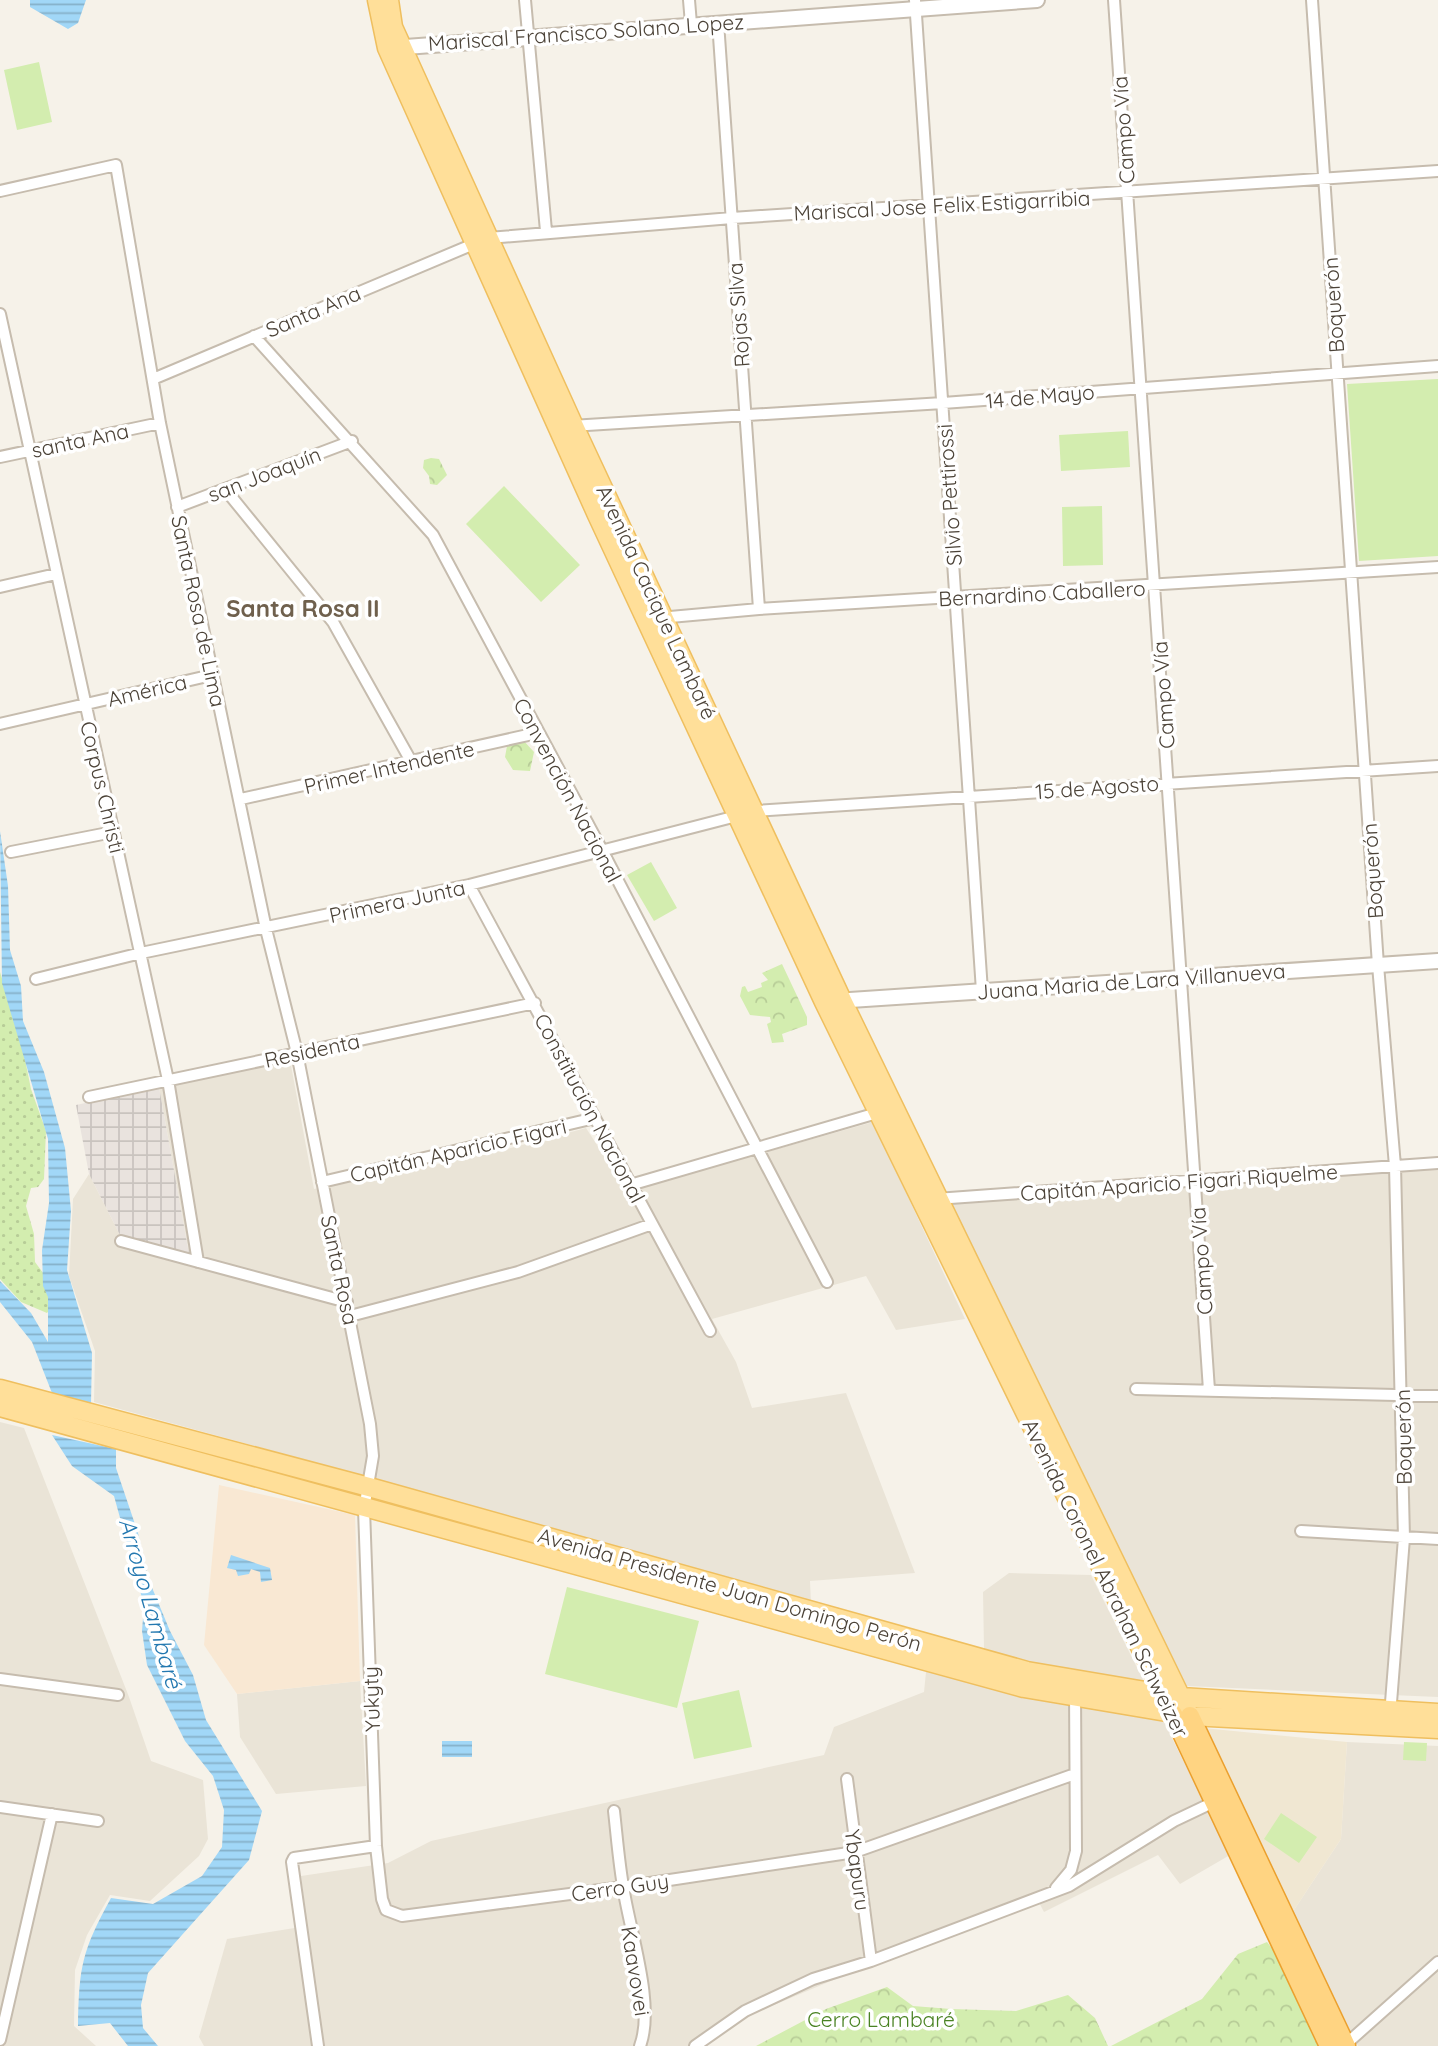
<svg xmlns="http://www.w3.org/2000/svg" width="1438" height="2046" font-family="Quicksand,sans-serif">
<style>
.residential{fill:#eae4d7}
.commercial{fill:#f9e8d3}
.industrial{fill:url(#industrial-grid)}
.education{fill:#f0e7d2}
.grass{fill:url(#grass-tufts)}
.forest{fill:url(#forest-crowns)}
.park{fill:url(#park-dots)}
.garden{fill:#d3edaf}
.water{fill:url(#water-rules)}
.lines{fill:none;stroke-linecap:round;stroke-linejoin:round}
.minor-casing{stroke:#c6bcae;stroke-width:14}
.tertiary-casing{stroke:#c6bcae;stroke-width:18}
.primary-casing{stroke:#efbf5f;stroke-width:21}
.trunk-casing{stroke:#eba02e;stroke-width:21}
.minor{stroke:#fff;stroke-width:10}
.tertiary{stroke:#fff;stroke-width:14}
.primary{stroke:#ffdf99;stroke-width:18}
.trunk{stroke:#ffd482;stroke-width:18}
.labels{text-anchor:middle;dominant-baseline:central;stroke-width:7;stroke-linejoin:round;paint-order:stroke}
.street-label{font-size:21px;fill:#4b4237;stroke:#fff}
.park-label{font-size:21px;fill:#4a8323;stroke:#fff}
.water-label{font-size:23px;font-style:italic;fill:#2378b0;stroke:#fff}
.quarter-label{font-size:24px;font-weight:bold;fill:#6f604d;stroke:#fff}
</style>
<defs>
<pattern id="industrial-grid" width="8" height="8" patternUnits="userSpaceOnUse" patternTransform="scale(1.75)"><rect width="8" height="8" fill="#e9e3de"/><path d="M0 4h8M4 0v8" fill="none" stroke="#c9c4bf"/></pattern>
<pattern id="grass-tufts" width="24" height="20" patternUnits="userSpaceOnUse" patternTransform="scale(1.75)"><rect width="24" height="20" fill="#d3edaf"/><path d="M3 7l-1-3M5 7V3M7 7l1-3M15 17l-1-3M17 17v-4M19 17l1-3" fill="none" stroke="#b7cc97"/></pattern>
<pattern id="forest-crowns" width="20" height="18" patternUnits="userSpaceOnUse" patternTransform="scale(1.75)"><rect width="20" height="18" fill="#d3edaf"/><path d="M2 6a3 3 0 1 1 6 0M12 15a3 3 0 1 1 6 0" fill="none" stroke="#b7cc97"/></pattern>
<pattern id="park-dots" width="8" height="8" patternUnits="userSpaceOnUse" patternTransform="scale(1.75)"><rect width="8" height="8" fill="#d3edaf"/><path d="M2 2h.1M6 6h.1" fill="none" stroke="#b7cc97" stroke-width="1.8" stroke-linecap="round"/></pattern>
<pattern id="water-rules" width="6" height="5" patternUnits="userSpaceOnUse" patternTransform="scale(1.75)"><rect width="6" height="5" fill="#a1d7f7"/><path d="M0 2.5h6" fill="none" stroke="#85b0c9"/></pattern>
</defs>
<rect width="100%" height="100%" fill="#f6f2e9"/>
<path class="residential" d="M290 1060 314 1189 488 1154 586 1128 627 1191 873 1122 965 1319 896 1330 866 1276 712 1319 736 1362 752 1408 846 1393 915 1573 810 1581 811 1604 368 1477 94 1402 95 1351 69 1276 73 1199 89 1174 121 1237 189 1254 159 1087Z
M1438 1166V1697L1187 1686 944 1204Z
M0 1422 24 1428 129 1697 151 1761 203 1780 208 1839 199 1856 150 1901 110 1895 87 1935 75 1970 74 2026 96 2046H0Z
M1009 1573 1091 1575 1230 1855 1180 1884 1158 1855 1044 1912 1035 1895 736 2021 694 2046H204L199 2037 227 1939 307 1926 301 1876 388 1863 431 1841 824 1755 834 1727 924 1692 927 1662 984 1649 983 1592Z
M360 1681 366 1786 276 1794 240 1737 237 1694Z
M1347 1742 1438 1746V2046H1358L1292 1913 1341 1839Z"/>
<path class="commercial" d="M219 1485 355 1515 360 1681 237 1694 204 1645Z"/>
<path class="industrial" d="M159 1087 189 1254 121 1237 89 1174 76 1105Z"/>
<path class="education" d="M1203 1728 1347 1742 1341 1839 1292 1913Z"/>
<path class="grass" d="M0 1396 353 1491 0 1400Z
M382 1499 1058 1687V1689L382 1502Z"/>
<path class="forest" d="M431 458 439 459 447 475 437 485 430 484 429 476 423 468 424 460Z
M523 740 534 752 530 771 513 770 505 757 507 746Z
M782 964 807 1017V1025L782 1034 784 1042 772 1043 767 1024 771 1022 770 1017 750 1015 740 996 742 987 745 986 748 992 762 987 761 983 768 980 762 973Z
M1267 1942 1283 1963 1322 2046H1111L1202 1999 1238 1954Z
M887 1987 913 2006 951 2009 1016 2011 1068 1995 1095 2018 1108 2046H756L826 2009Z"/>
<path class="park" d="M0 972 21 1040 31 1089 46 1131 44 1179 38 1187 31 1188 26 1206 34 1234 35 1262 52 1285 54 1305 47 1313 21 1302 0 1279Z"/>
<path class="garden" d="M39 62 52 122 17 130 4 70Z
M1438 379V556L1359 561 1347 384Z
M1128 431 1130 467 1061 471 1059 435Z
M504 486 580 565 541 602 466 524Z
M1102 506 1103 565 1063 566 1062 507Z
M651 862 677 908 654 921 627 875Z
M567 1587 699 1621 677 1708 545 1674Z
M739 1690 752 1747 694 1759 682 1703Z
M1404 1742 1427 1743 1426 1761 1403 1760Z
M1281 1813 1317 1837 1299 1863 1264 1839Z"/>
<path class="water" d="M30 0H86L78 23 68 29 30 7Z
M0 831 8 886 10 950 21 986 23 1021 44 1072 65 1148 71 1211 67 1270 92 1353 91 1404 52 1393 32 1342 0 1302V1281L31 1313 48 1342V1297L43 1286 42 1250 49 1203 48 1139 2 983Z
M52 1435 116 1449V1468L138 1533 148 1578 170 1631 193 1675 206 1720 262 1811 249 1860 148 1973 141 2005 143 2028 158 2046H128L110 2023 78 2026C79 1966 82 1951 111 1898L153 1904 202 1876 222 1847 224 1810 213 1776 185 1741 147 1665 142 1631 144 1605 114 1496 72 1466Z
M231 1555 270 1568 272 1580 261 1582 260 1572 251 1569 249 1574 238 1576 236 1570 227 1568Z
M442 1741H472V1757H442Z"/>
<g class="lines">
<g class="minor-casing">
<path id="minor" d="M525 0 546 231
M689 0 691 24
M915 0 982 991
M1114 0 1209 1390
M1312 0 1378 965 1395 1166 1404 1538 1390 1715
M718 22 759 609
M0 191 116 165 160 423 266 929 297 1053 370 1424 373 1456 364 1509 376 1846 382 1899 386 1910 402 1916 623 1887 855 1852 1075 1774
M0 314 168 1080 198 1262
M254 336 433 535 603 852 827 1282
M153 379 488 238 732 218 1438 171
M571 426 943 403 1438 366
M0 457 160 423
M225 489 333 622 412 763
M177 507 352 441
M0 587 56 574
M659 618 759 609 1438 567
M0 724 212 675
M241 799 537 733
M11 852 113 832
M469 885 710 1331
M36 979 141 953 469 885 756 811 1438 766
M89 1097 535 1003
M322 1182 595 1118
M630 1185 877 1113
M936 1199 1438 1163
M121 1241 347 1302
M350 1316 518 1272 652 1224
M1136 1389 1438 1396
M1301 1531 1438 1539
M0 1679 118 1695
M847 1779 871 1961
M0 1807 98 1821
M614 1811C617 1838 619 1865 624 1892 631 1935 655 2006 640 2046
M1056 1888 1071 1870 1076 1851 1075 1692
M0 2040 52 1814
M1345 2045 1438 1962
M318 2046 292 1862 294 1858 376 1846
M695 2046 745 2011 813 1979 871 1961 1069 1886 1174 1821 1214 1802"/>
</g>
<g class="tertiary-casing">
<path id="tertiary" d="M392 48 1037 0
M835 1001 1438 961"/>
</g>
<g class="primary-casing">
<path id="primary" d="M377 0 387 48 597 515 824 1002 1173 1714
M389 0 393 27 574 426 842 1000 1190 1716
M0 1389 369 1487 1027 1671 1181 1697 1438 1713
M0 1407 1024 1688 1190 1716 1438 1729"/>
</g>
<g class="trunk-casing">
<path id="trunk" d="M1173 1714 1329 2046
M1190 1716 1346 2046"/>
</g>
<use href="#minor" class="minor"/>
<use href="#tertiary" class="tertiary"/>
<use href="#primary" class="primary"/>
<use href="#trunk" class="trunk"/>
</g>
<g class="labels">
<g class="street-label">
<text transform="translate(586 32) rotate(-4)">Mariscal Francisco Solano Lopez</text>
<text transform="translate(1123 130) rotate(-94)">Campo Vía</text>
<text transform="translate(942 205) rotate(-3)">Mariscal Jose Felix Estigarribia</text>
<text transform="translate(1333 305) rotate(-94)">Boquerón</text>
<text transform="translate(313 311) rotate(-23)">Santa Ana</text>
<text transform="translate(738 315) rotate(-94)">Rojas Silva</text>
<text transform="translate(1040 396) rotate(-5)">14 de Mayo</text>
<text transform="translate(80 440) rotate(-12)">santa Ana</text>
<text transform="translate(264 474) rotate(-21)">san Joaquín</text>
<text transform="translate(949 495) rotate(-94)">Silvio Pettirossi</text>
<text transform="translate(1042 593) rotate(-3)">Bernardino Caballero</text>
<text transform="translate(657 602) rotate(65)">Avenida Cacique Lambaré</text>
<text transform="translate(199 611) rotate(78)">Santa Rosa de Lima</text>
<text transform="translate(147 690) rotate(-13)">América</text>
<text transform="translate(1163 695) rotate(-94)">Campo Vía</text>
<text transform="translate(389 767) rotate(-13)">Primer Intendente</text>
<text transform="translate(103 787) rotate(77)">Corpus Christi</text>
<text transform="translate(1097 787) rotate(-4)">15 de Agosto</text>
<text transform="translate(568 790) rotate(62)">Convención Nacional</text>
<text transform="translate(1372 871) rotate(-94)">Boquerón</text>
<text transform="translate(397 901) rotate(-12)">Primera Junta</text>
<text transform="translate(1131 981) rotate(-4)">Juana Maria de Lara Villanueva</text>
<text transform="translate(312 1050) rotate(-12)">Residenta</text>
<text transform="translate(590 1108) rotate(62)">Constitución Nacional</text>
<text transform="translate(458 1150) rotate(-13)">Capitán Aparicio Figari</text>
<text transform="translate(1179 1182) rotate(-4)">Capitán Aparicio Figari Riquelme</text>
<text transform="translate(1201 1261) rotate(-94)">Campo Vía</text>
<text transform="translate(340 1270) rotate(78)">Santa Rosa</text>
<text transform="translate(1403 1437) rotate(-91)">Boquerón</text>
<text transform="translate(1106 1578) rotate(64)">Avenida Coronel Abrahan Schweizer</text>
<text transform="translate(730 1589) rotate(16)">Avenida Presidente Juan Domingo Perón</text>
<text transform="translate(371 1699) rotate(-92)">Yukyty</text>
<text transform="translate(858 1870) rotate(82)">Ybapuru</text>
<text transform="translate(620 1887) rotate(-8)">Cerro Guy</text>
<text transform="translate(636 1971) rotate(81)">Kaavovei</text>
</g>
<g class="park-label">
<text x="881" y="2019">Cerro Lambaré</text>
</g>
<g class="water-label">
<text transform="translate(151 1603) rotate(74)">Arroyo Lambaré</text>
</g>
<g class="quarter-label">
<text x="303" y="608">Santa Rosa II</text>
</g>
</g>
</svg>
